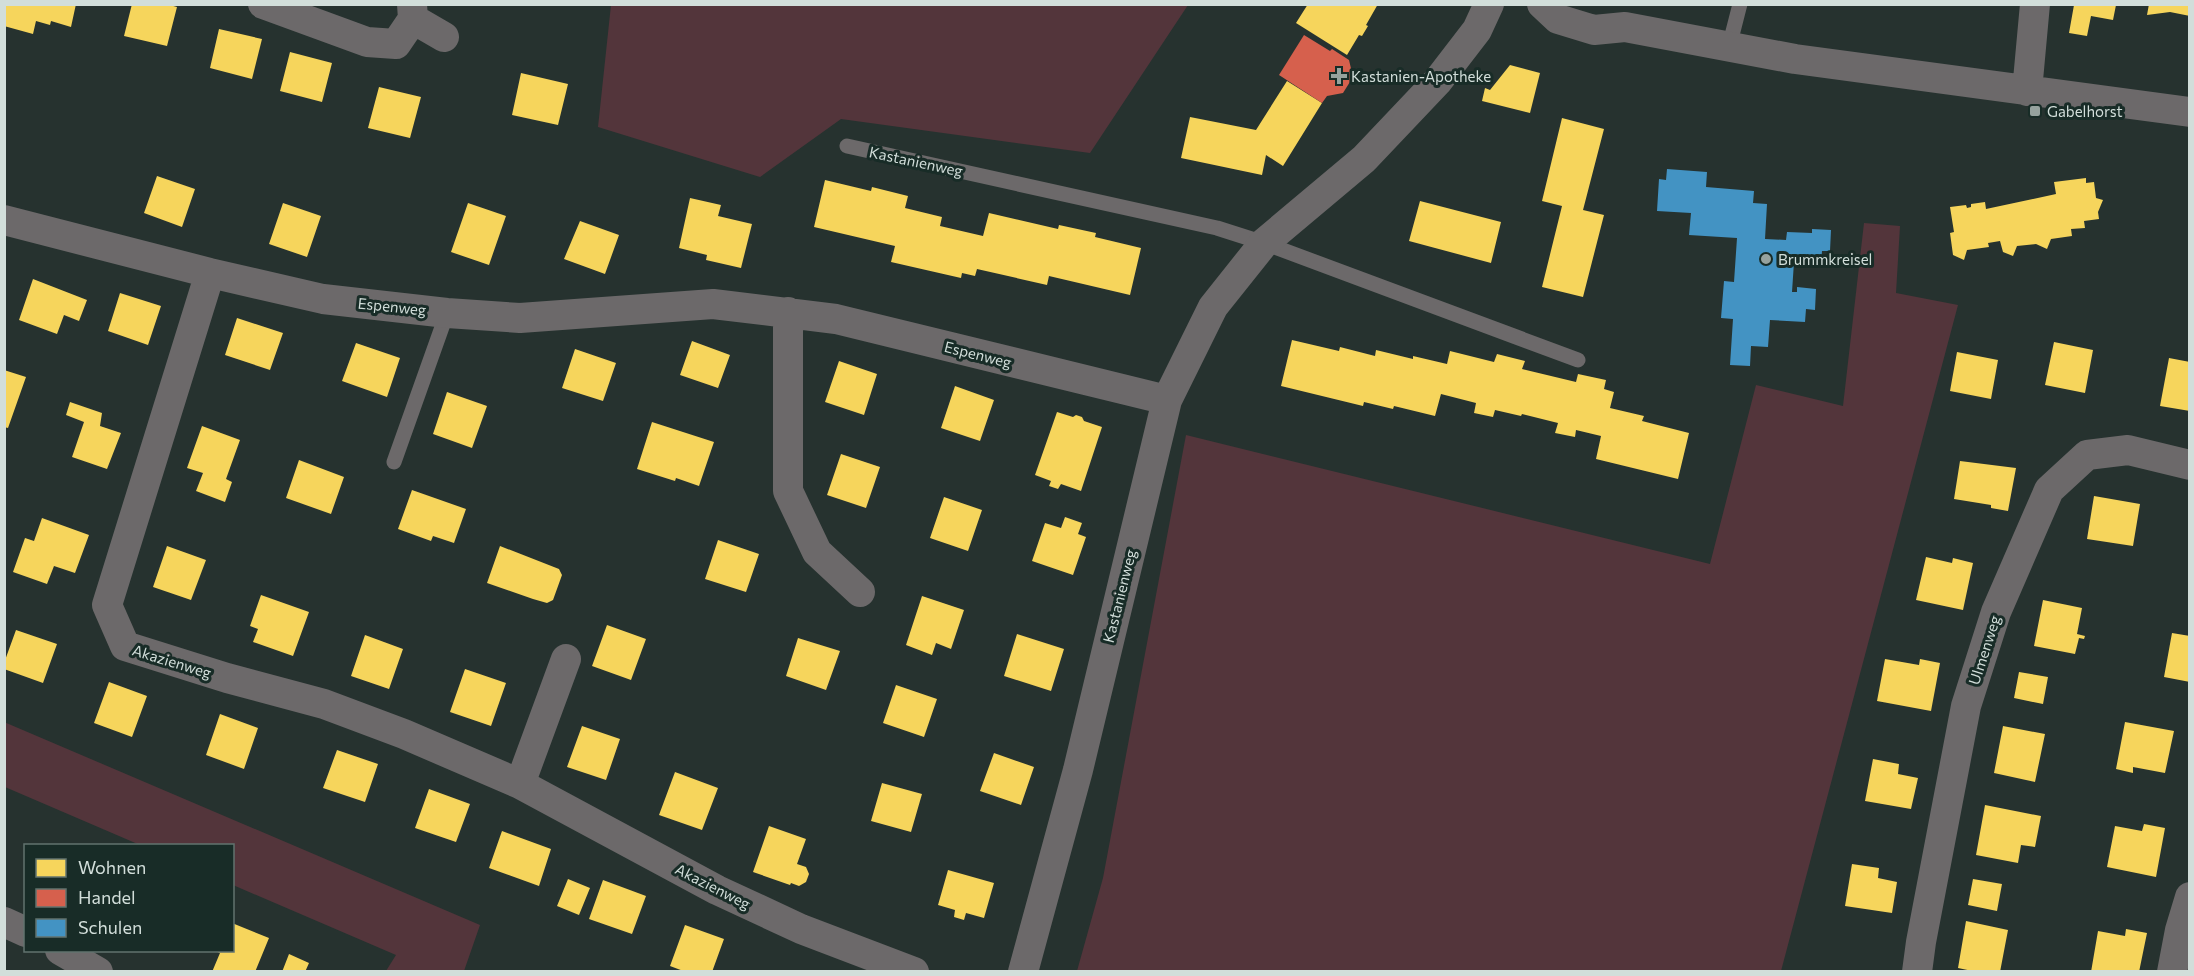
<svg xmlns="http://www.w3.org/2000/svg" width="2194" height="976" font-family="Commissioner,sans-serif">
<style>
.green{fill:#53353b}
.homes{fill:#f6d55c}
.shops{fill:#d6604d}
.schools{fill:#4393c3}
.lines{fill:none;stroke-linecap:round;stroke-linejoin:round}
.service{stroke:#6c696a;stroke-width:15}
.minor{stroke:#6c696a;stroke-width:30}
.poi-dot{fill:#96a29e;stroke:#182c27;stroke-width:2}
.labels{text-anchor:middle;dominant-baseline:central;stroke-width:6;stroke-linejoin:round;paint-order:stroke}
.poi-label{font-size:15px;fill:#d2deda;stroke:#182c27;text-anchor:start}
.street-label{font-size:15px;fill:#d2deda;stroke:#182c27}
</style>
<rect width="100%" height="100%" fill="#26322f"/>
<path class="green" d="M611 5V4L1188 5 1090 153 841 119 760 177 598 127Z
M1864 223 1900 226 1896 293 1958 305 1781 971H1077L1103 878 1186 435 1710 564 1756 385 1843 406Z
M4 722 480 925 464 971H386L396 955 233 885 232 846 140 845 5 787Z"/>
<path class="homes" d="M5 4H76L71 27 51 21 50 25 36 21 33 34 4 26Z
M132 4H166L177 7 167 46 124 36Z
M1308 4H1378L1366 25 1368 26 1362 36 1359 35 1347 55 1296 23Z
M2149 4H2190V16L2170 12 2147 15Z
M2074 5H2116L2113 20 2091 16 2087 36 2069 33Z
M219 29 262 39 252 79 210 68Z
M290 52 332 63 322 102 280 91Z
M1510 65 1540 73 1530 113 1482 101 1485 88 1490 90Z
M521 73 568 84 558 125 512 115Z
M1287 81 1322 103 1283 166 1266 155 1262 175 1181 158 1190 117 1256 130Z
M379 87 421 97 410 138 368 128Z
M1562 118 1604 129 1583 210 1604 215 1583 297 1542 287 1562 206 1542 201Z
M157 176 195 189 182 227 144 213Z
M2086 178V183L2094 182 2096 198 2103 200 2098 212 2099 219 2084 221 2085 228 2071 229 2072 236 2051 239 2047 249 2036 244 2017 246 2013 256 2003 252 2000 241 1988 243 1989 247 1967 250 1964 260 1953 255 1950 233 1954 232 1950 207 1966 205 1967 208 1971 207V204L1985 202 1986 209 2056 194 2054 182Z
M825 180 871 191 872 187 908 196 905 208 942 217 940 226 983 236 989 213 1058 229 1059 225 1096 233 1095 237 1141 248 1130 295 1049 276 1047 285 977 269 975 276 962 273 961 278 891 262 895 246 814 227Z
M690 198 721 205 718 216 752 224 741 268 706 260 707 255 679 248Z
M1420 201 1501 222 1491 263 1409 241Z
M283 203 321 216 307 257 269 244Z
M468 203 506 216 489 265 451 252Z
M580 221 619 235 605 274 564 259Z
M33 279 87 300 79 321 64 315 57 334 19 320Z
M120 293 161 306 148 345 108 331Z
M237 318 283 333 270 370 225 355Z
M1292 340 1339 351 1340 347 1375 356 1376 350 1413 359V356L1447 364 1450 351 1494 362 1497 354 1525 361 1522 369 1576 382 1578 374 1606 380 1604 389 1614 392 1610 408 1644 416 1642 421 1689 433 1678 479 1596 459 1601 436 1576 430 1575 437 1555 433 1558 423 1522 414 1521 416 1495 410 1493 417 1474 413 1476 403 1441 394 1435 416 1394 406 1393 409 1364 402 1363 406 1281 386Z
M692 341 730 355 718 388 680 375Z
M2054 342 2093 350 2085 393 2045 385Z
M356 343 400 358 387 397 342 381Z
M575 349 616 363 603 401 562 388Z
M1957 352 1998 360 1991 399 1950 391Z
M2169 358 2190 362V411L2160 406Z
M839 361 877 374 864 415 825 402Z
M4 370 26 377 8 428 4 427Z
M955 386 994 400 980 441 941 428Z
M447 392 487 406 472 448 433 434Z
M70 402 102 413 100 426 121 433 107 469 72 457 84 422 66 415Z
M1057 412 1073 417 1076 415 1082 417 1084 421 1102 427 1081 491 1061 484 1058 489 1049 486 1051 481 1035 475Z
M652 422 714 442 699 486 676 478 675 481 637 469Z
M202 426 240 440 226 479 232 482 225 502 196 491 203 473 187 468Z
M841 454 880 467 866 508 827 495Z
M299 460 344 477 331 514 286 498Z
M1960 461 2016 468 2008 511 1991 508V505L1954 499Z
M412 490 466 509 454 543 433 536 431 541 398 529Z
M2094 496 2140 504 2133 546 2087 539Z
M944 497 982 510 968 551 930 538Z
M1065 517 1082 523 1078 534 1086 537 1073 575 1032 561 1045 523 1061 528Z
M42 518 89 535 75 573 54 566 47 584 13 572 25 538 34 541Z
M718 540 759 554 746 592 705 579Z
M167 546 206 560 191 600 153 587Z
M500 546 559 569 562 575 553 600 547 603 533 599 487 583Z
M1926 557 1952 563 1953 558 1973 563 1963 610 1916 600Z
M261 595 309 612 293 656 253 642 258 629 250 626Z
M922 596 964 610 951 649 936 643 932 655 906 645Z
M2043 600 2082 608 2077 634 2085 636 2084 639 2079 638 2075 654 2034 646Z
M607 625 646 639 631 680 592 666Z
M16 630 57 644 43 683 4 669V663Z
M2172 633 2190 636V682L2164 677Z
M1017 634 1064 649 1051 691 1004 676Z
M365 635 403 649 389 689 351 676Z
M798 638 840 651 826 690 786 676Z
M1885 659 1919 665 1920 659 1940 663 1931 711 1877 701Z
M465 669 506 683 491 726 450 712Z
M2019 672 2048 677 2043 704 2014 698Z
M109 682 147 696 132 737 94 723Z
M896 685 937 699 924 737 883 723Z
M220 714 258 728 244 769 206 755Z
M2125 722 2174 731 2165 773 2133 767V773L2116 769Z
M582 726 620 739 606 780 567 767Z
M2003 726 2045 734 2035 782 1994 773Z
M337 750 378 764 365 802 323 788Z
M994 753 1034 767 1021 805 980 791Z
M1873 759 1899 764 1898 774 1918 778 1911 809 1865 801Z
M675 772 718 788 702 830 659 815Z
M882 783 922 794 911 832 871 821Z
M429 789 470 804 456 842 415 828Z
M1985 805 2041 816 2035 847 2021 845 2018 863 1976 855Z
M2144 824 2165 828 2156 877 2107 867 2115 826 2142 831Z
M769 826 806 839 797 864 806 867 809 874 806 882 799 886 791 883 790 885 753 872Z
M502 831 551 849 539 886 489 868Z
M1852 864 1879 868 1878 878 1897 882 1892 913 1845 906Z
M948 870 994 883 984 918 966 913 964 920 954 917 955 910 938 905Z
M568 879 590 888 579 915 557 906Z
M1973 879 2002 884 1997 911 1968 905Z
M603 880 646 896 632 934 589 919Z
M1966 921 2008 930 2000 972H1977L1958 968Z
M232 923 269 938 255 972H212L220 953 215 951H232Z
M685 925 724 939 712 972H686L670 966Z
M2126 929 2147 933 2139 972H2091L2098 931 2125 936Z
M289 954 309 963 305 972H282Z"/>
<path class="shops" d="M1304 35 1330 51 1332 49 1349 60 1353 77 1343 93 1327 96 1322 103 1279 75Z"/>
<path class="schools" d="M1667 169 1707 172 1706 187 1754 191 1753 203 1767 204 1765 239 1786 240 1787 232 1812 233V229L1831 230 1830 251H1822L1821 264 1794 262 1792 292H1797V287L1816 289 1815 310 1806 309 1805 322 1770 320 1768 347 1751 346 1750 366 1730 365 1733 319 1721 318 1724 281 1734 282 1737 238 1689 235 1691 213 1657 211 1659 179 1666 180Z"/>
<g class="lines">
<path class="service" d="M1729 47 1740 4
M847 146 1217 228 1264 243 1578 360
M394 462 447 313"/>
<path class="minor" d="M263 4 367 42 396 44 413 19 412 4
M1542 4 1558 19 1594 30 1625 27 1795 59 2190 112
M413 19 444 37
M2027 91 2035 4
M4 220 210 273 323 299 447 313 520 318 713 304 836 319 1167 400
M210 273 107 605 125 646 227 678 324 704 404 734 520 784 717 890 801 929 914 972
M788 312V491L817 552 860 592
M520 784 566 659
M4 922 26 932
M60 950 98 972
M1023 972 1078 770 1167 400 1213 307 1264 243 1364 159 1437 82 1477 30 1489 4
M1917 972 1921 942 1966 706 1996 612 2049 490 2087 455 2128 450 2190 465
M2172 972 2180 930 2190 897"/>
</g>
<g class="poi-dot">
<path d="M1336 67h6v6h6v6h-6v6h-6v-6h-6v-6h6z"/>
<rect x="2029" y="105" width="12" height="12" rx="3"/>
<circle cx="1766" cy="259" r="6"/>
</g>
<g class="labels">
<g class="poi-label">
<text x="1351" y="76">Kastanien-Apotheke</text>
<text x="2047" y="111">Gabelhorst</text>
<text x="1778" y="259">Brummkreisel</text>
</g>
<g class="street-label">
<text transform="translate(916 161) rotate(12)">Kastanienweg</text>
<text transform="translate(392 306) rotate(6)">Espenweg</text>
<text transform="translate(978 354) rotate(14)">Espenweg</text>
<text transform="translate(1119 596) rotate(-76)">Kastanienweg</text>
<text transform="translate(1984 650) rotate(-72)">Ulmenweg</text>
<text transform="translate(172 661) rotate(17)">Akazienweg</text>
<text transform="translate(713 886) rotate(27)">Akazienweg</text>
</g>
</g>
<rect width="2194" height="976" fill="none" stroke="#d2deda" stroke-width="12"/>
<rect x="24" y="844" width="210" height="108" fill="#182c27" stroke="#62736f" stroke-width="1.5"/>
<rect x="36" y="859" width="30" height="18" fill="#f6d55c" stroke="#62736f" stroke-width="1.5"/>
<text x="78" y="874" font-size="18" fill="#d2deda">Wohnen</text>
<rect x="36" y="889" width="30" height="18" fill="#d6604d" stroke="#62736f" stroke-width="1.5"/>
<text x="78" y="904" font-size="18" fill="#d2deda">Handel</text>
<rect x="36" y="919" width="30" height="18" fill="#4393c3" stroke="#62736f" stroke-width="1.5"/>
<text x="78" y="934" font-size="18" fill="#d2deda">Schulen</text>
</svg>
